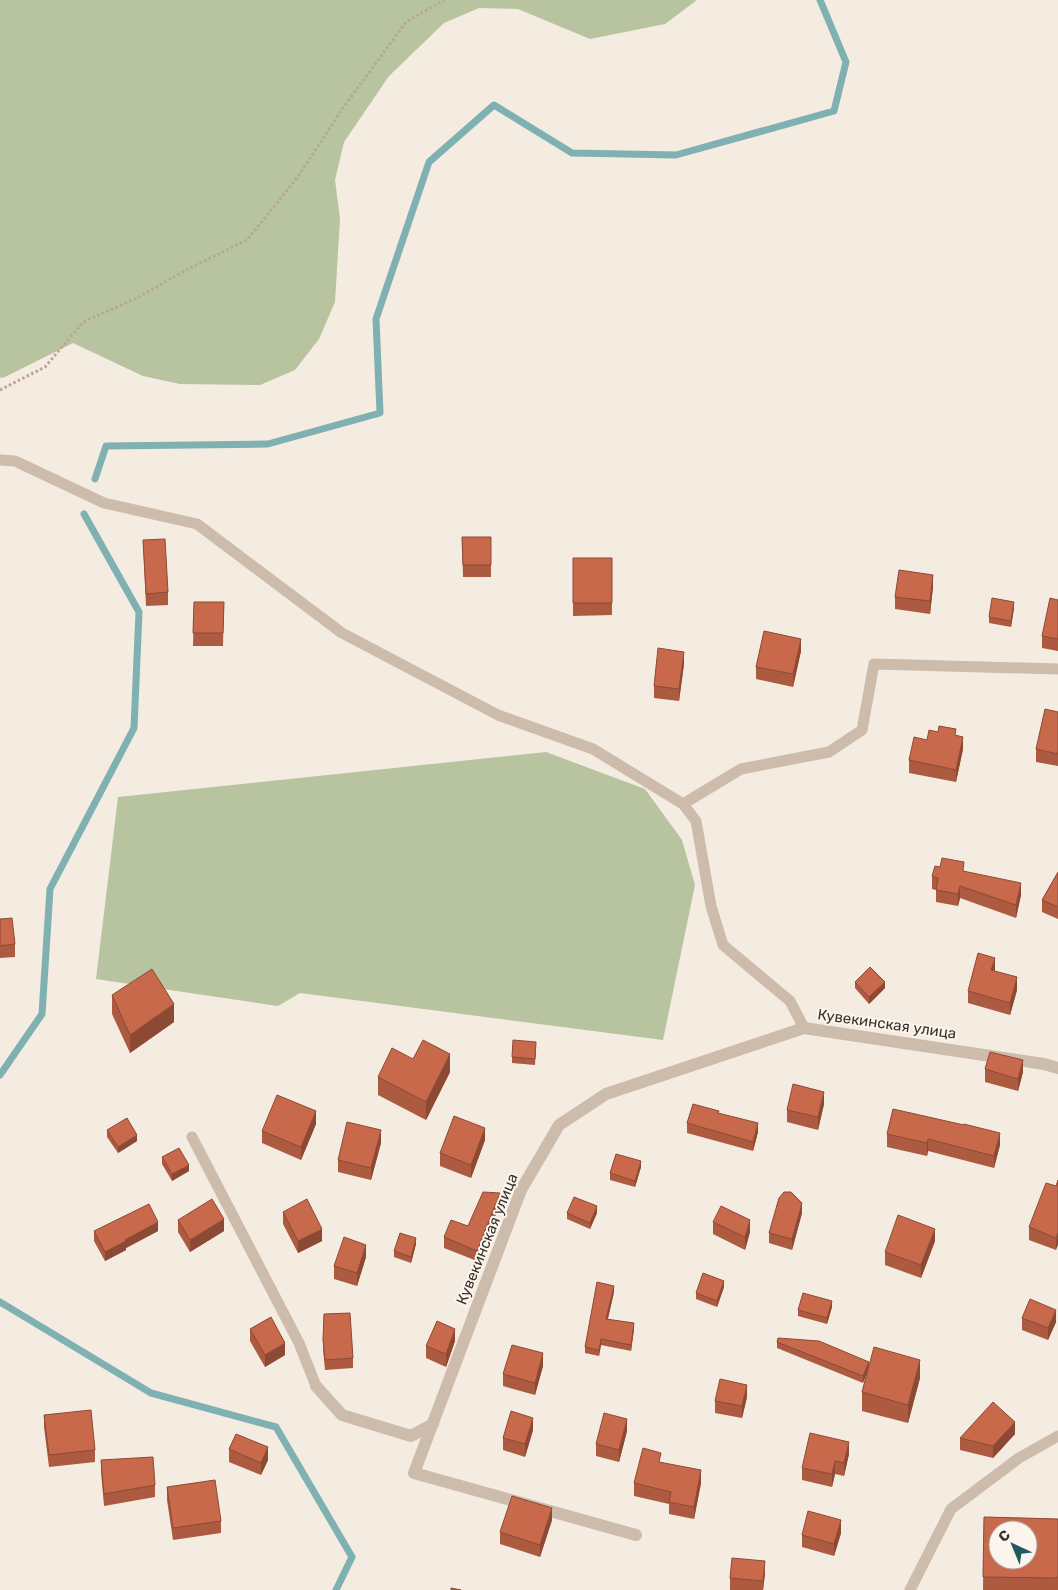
<svg xmlns="http://www.w3.org/2000/svg" width="1058" height="1590" font-family="Rubik,sans-serif">
<style>
.green{fill:#b8c4a0}
.lines{fill:none;stroke-linecap:round;stroke-linejoin:round}
.stream{stroke:#7fb0b2;stroke-width:7}
.path{stroke:#b9a596;stroke-width:3;stroke-dasharray:2.5 2.5;stroke-linecap:butt}
.lane{stroke:#cdbbac;stroke-width:11}
.street{stroke:#cdbbac;stroke-width:12}
.wall{fill:#ac5a40}
.shaded-wall{fill:#8c4a34}
.building{fill:#c8694b;stroke:#8c4a34;fill-rule:evenodd}
.labels{text-anchor:middle;dominant-baseline:central;stroke-width:4;stroke-linejoin:round;paint-order:stroke}
.street-label{font-size:15px;fill:#3b302b;stroke:#fbf5ee}
</style>
<rect width="100%" height="100%" fill="#f4ebe1"/>
<path class="green" d="M0 0H697L665 24 590 39 518 9 479 8 444 23 389 76 344 142 335 180 340 219 335 302 319 339 295 370 260 385 180 384 143 376 73 343 5 377 0 378Z
M546 752 645 789 682 840 695 885 663 1040 300 993 278 1006 96 979 118 797Z"/>
<g class="lines">
<path class="stream" d="M95 479 106 446 268 444 380 413 376 319 429 162 494 105 572 153 676 155 834 111 846 62 820 0
M0 1075 42 1014 50 889 134 728 139 612 84 514
M0 1302 151 1393 276 1427 352 1557 336 1590"/>
<path class="path" d="M0 390 45 367 83 322 137 298 186 270 247 240 297 178 343 108 406 22 444 0"/>
<path class="lane" d="M0 460 15 461 104 503 197 524 342 633 498 715 593 749 683 804 696 821 711 906 723 945 790 1001 804 1028
M683 804 741 769 829 752 862 730 874 664 1058 669
M192 1137 299 1343 316 1386
M910 1590 951 1509 1019 1458 1058 1436"/>
<path class="street" d="M316 1386 342 1415 411 1436 433 1424
M636 1535 414 1473 521 1190 559 1125 606 1094 804 1028 1044 1064 1058 1068"/>
</g>
<path class="wall" d="M462 537 491 565V577H463Z
M143 540 168 592V605L146 606Z
M573 558H612V615L573 616Z
M933 587 930 614 895 609V597Z
M1058 600V651L1042 648V636Z
M194 602H224L223 646H193Z
M1014 608 1011 627 989 623V617Z
M801 651 793 687 756 679V667Z
M684 664 679 701 654 698V686Z
M1058 712V766L1036 762V749Z
M956 736 963 749 956 782 909 773V760L927 740Z
M940 867 964 872 1021 895 1016 918 960 898 958 906 936 902V890L932 889V876Z
M1058 872V919L1042 912V900Z
M0 919 15 944V957L0 958Z
M855 982 885 988 869 1004 855 988Z
M1017 990 1010 1015 968 1003V991Z
M112 995 174 1022 130 1053 112 1014Z
M536 1048 535 1065 512 1063V1057Z
M413 1059 450 1072 426 1120 378 1095V1077Z
M985 1069 1023 1072 1018 1091 985 1082Z
M824 1104 818 1130 787 1122V1110Z
M687 1123 758 1132 753 1151 687 1133Z
M316 1124 301 1160 262 1143V1131Z
M107 1130 137 1141 118 1153 107 1137Z
M887 1134 1000 1145 994 1168 928 1151 927 1156 887 1147Z
M485 1140 471 1178 440 1166V1153Z
M381 1143 371 1180 338 1172V1160Z
M162 1157 189 1171 172 1181 162 1164Z
M641 1167 635 1187 610 1180V1173Z
M1058 1180 1056 1250 1029 1240V1227L1056 1186Z
M500 1204 477 1261 444 1248V1237L468 1226Z
M283 1212 322 1241 298 1253 283 1224Z
M567 1213H597L590 1229 567 1219Z
M802 1213 792 1250 769 1243V1233Z
M178 1220 224 1231 190 1252 178 1232Z
M713 1222 750 1232 745 1250 713 1234Z
M94 1231H158L126 1248V1250L105 1261 94 1241Z
M935 1241 921 1278 885 1265V1252Z
M416 1244 411 1263 394 1257V1251Z
M366 1257 357 1286 334 1279V1266Z
M724 1287 717 1307 696 1299V1293Z
M614 1292 608 1319 634 1329 631 1351 601 1345 599 1356 585 1353V1347Z
M832 1307 827 1324 798 1316V1310Z
M324 1314 353 1358V1368L325 1370 323 1349Z
M1022 1318 1056 1322 1048 1340 1022 1330Z
M250 1329 285 1355 265 1367 250 1341Z
M455 1341 446 1367 426 1358V1346Z
M777 1342 869 1366 920 1378 908 1423 862 1411V1392L867 1372 863 1383 777 1348Z
M543 1366 535 1395 503 1386V1374Z
M747 1397 742 1418 715 1413V1401Z
M44 1415 95 1450V1462L49 1467 44 1427Z
M533 1430 525 1457 503 1450V1438Z
M627 1431 619 1462 596 1456V1444Z
M1015 1434 993 1458 960 1450V1438Z
M229 1449 268 1460 261 1475 229 1462Z
M849 1454 844 1476 835 1474 832 1487 802 1480V1468Z
M101 1460 155 1485V1497L104 1506 101 1472Z
M661 1462 701 1483 694 1519 669 1514V1504L634 1496V1483Z
M167 1487 221 1521V1533L173 1540 167 1500Z
M984 1517 1058 1519V1590H983Z
M552 1520 540 1557 500 1544V1532Z
M841 1533 834 1556 802 1547V1535Z
M765 1573 763 1590H730V1578Z"/>
<path class="shaded-wall" d="M933 575V587L930 614V601Z
M1014 602V608L1011 627V621Z
M801 639V651L793 687V674Z
M684 652V664L679 701V689Z
M963 737V749L956 782V770Z
M1021 883V895L1016 918V905Z
M960 886V898L958 906V894Z
M995 958V970L991 982V970Z
M1017 977V990L1010 1015V1003Z
M885 982V988L869 1004V997Z
M174 1004V1022L130 1053V1035Z
M450 1054V1072L426 1120V1102Z
M1023 1060V1072L1018 1091V1079Z
M824 1092V1104L818 1130V1117Z
M316 1111V1124L301 1160V1147Z
M758 1123V1132L753 1151V1142Z
M485 1128V1140L471 1178V1165Z
M381 1130V1143L371 1180V1168Z
M1000 1133V1145L994 1168V1156Z
M137 1135V1141L118 1153V1147Z
M928 1139V1151L927 1156V1143Z
M641 1161V1167L635 1187V1181Z
M189 1165V1171L172 1181V1174Z
M500 1193V1204L477 1261V1251Z
M802 1203V1213L792 1250V1239Z
M597 1206V1213L590 1229V1223Z
M224 1219V1231L190 1252V1240Z
M750 1220V1232L745 1250V1237Z
M158 1222V1231L126 1248V1250L105 1261V1252L125 1240Z
M322 1229V1241L298 1253V1241Z
M935 1229V1241L921 1278V1265Z
M1058 1232V1245L1056 1250V1238Z
M416 1238V1244L411 1263V1257Z
M366 1245V1257L357 1286V1273Z
M724 1281V1287L717 1307V1301Z
M614 1286V1292L606 1325V1319Z
M832 1301V1307L827 1324V1318Z
M1056 1310V1322L1048 1340V1328Z
M634 1323V1329L631 1351V1345Z
M455 1329V1341L446 1367V1354Z
M601 1339V1345L599 1356V1350Z
M285 1343V1355L265 1367V1355Z
M543 1353V1366L535 1395V1383Z
M920 1360V1378L908 1423V1405Z
M869 1362V1368L863 1383V1376Z
M747 1385V1397L742 1418V1406Z
M533 1418V1430L525 1457V1444Z
M627 1419V1431L619 1462V1450Z
M1015 1422V1434L993 1458V1446Z
M849 1442V1454L844 1476V1463Z
M268 1447V1460L261 1475V1463Z
M835 1461V1474L832 1487V1474Z
M701 1470V1483L694 1519V1507Z
M552 1508V1520L540 1557V1545Z
M841 1520V1533L834 1556V1544Z
M765 1561V1573L763 1590V1581Z"/>
<path class="building" d="M462 537H491V565H463Z
M165 539 168 592 146 594 143 540Z
M573 558H612V603H573Z
M899 570 933 575 930 601 895 597Z
M992 598 1014 602 1011 621 989 617Z
M1050 598 1058 600V639L1042 636Z
M194 602H224L223 633H193Z
M764 631 801 639 793 674 756 667Z
M658 648 684 652 679 689 654 686Z
M1045 709 1058 712V754L1036 749Z
M939 726 956 729 955 735 963 737 956 770 909 760 914 737 927 740 929 730 938 732Z
M942 858 964 862 963 871 1021 883 1016 905 960 886 958 894 936 890 938 878 932 876 935 866 940 867Z
M1058 872V907L1042 900Z
M12 918 15 944 0 946V919Z
M978 953 995 958 991 970 1017 977 1010 1003 968 991Z
M870 967 885 982 869 997 855 982Z
M152 969 174 1004 130 1035 112 995Z
M423 1040 450 1054 426 1102 378 1077 392 1048 413 1059Z
M513 1040 536 1042 535 1059 512 1057Z
M990 1052 1023 1060 1018 1079 985 1069Z
M793 1084 824 1092 818 1117 787 1110Z
M277 1095 316 1111 301 1147 262 1131Z
M693 1104 719 1111 718 1113 758 1123 753 1142 687 1123Z
M893 1109 964 1125V1124L1000 1133 994 1156 928 1139 927 1143 887 1134Z
M454 1116 485 1128 471 1165 440 1153Z
M127 1118 137 1135 118 1147 107 1130Z
M347 1122 381 1130 371 1168 338 1160Z
M179 1148 189 1165 172 1174 162 1157Z
M616 1154 641 1161 635 1181 610 1173Z
M1058 1180V1232L1056 1238 1029 1227 1046 1183 1056 1186Z
M483 1192 500 1193 477 1251 444 1237 451 1220 468 1226Z
M784 1192H791L802 1203 792 1239 769 1233 779 1198Z
M574 1197 597 1206 590 1223 567 1213Z
M212 1199 224 1219 190 1240 178 1220Z
M307 1199 322 1229 298 1241 283 1212Z
M149 1204 158 1222 125 1240 126 1241 105 1252 94 1231Z
M721 1206 750 1220 745 1237 713 1222Z
M898 1215 935 1229 921 1265 885 1252Z
M400 1233 416 1238 411 1257 394 1251Z
M344 1237 366 1245 357 1273 334 1266Z
M703 1273 724 1281 717 1301 696 1293Z
M597 1282 614 1286 606 1319 634 1323 631 1345 601 1339 599 1350 585 1347Z
M803 1293 832 1301 827 1318 798 1310Z
M1030 1299 1056 1310 1048 1328 1022 1318Z
M350 1313 353 1358 325 1360 323 1340 324 1314Z
M271 1317 285 1343 265 1355 250 1329Z
M437 1321 455 1329 446 1354 426 1346Z
M778 1338 819 1341 869 1362 863 1376 777 1342Z
M512 1345 543 1353 535 1383 503 1374Z
M874 1347 920 1360 908 1405 862 1392Z
M720 1379 747 1385 742 1406 715 1401Z
M993 1402 1015 1422 993 1446 960 1438Z
M91 1410 95 1450 49 1455 44 1415Z
M511 1411 533 1418 525 1444 503 1438Z
M604 1413 627 1419 619 1450 596 1444Z
M810 1433 849 1442 844 1463 835 1461 832 1474 802 1468Z
M236 1434 268 1447 261 1463 229 1449Z
M643 1448 661 1453 659 1462 701 1470 694 1507 669 1502 671 1492 634 1483Z
M153 1457 155 1485 104 1494 101 1460Z
M215 1480 221 1521 173 1528 167 1487Z
M512 1496 552 1508 540 1545 500 1532Z
M808 1511 841 1520 834 1544 802 1535Z
M984 1517 1058 1519V1578L983 1577ZM998 1530H1028V1560H998Z
M732 1558 765 1561 763 1581 730 1578Z
M451 1588 461 1590H451Z"/>
<g class="labels">
<g class="street-label">
<text transform="translate(887 1024) rotate(8)">Кувекинская улица</text>
<text transform="translate(487 1239) rotate(-68)">Кувекинская улица</text>
</g>
</g>
<g transform="translate(1013 1545) rotate(316)"><circle r="24" fill="#fbf5ee" stroke="#aea6a0"/>
<path d="M0-4L9 19L0 12L-9 19Z" fill="#1f5a5e"/>
<text y="-8" font-size="14" font-weight="bold" text-anchor="middle" fill="#3b302b">С</text>
</g>
</svg>
